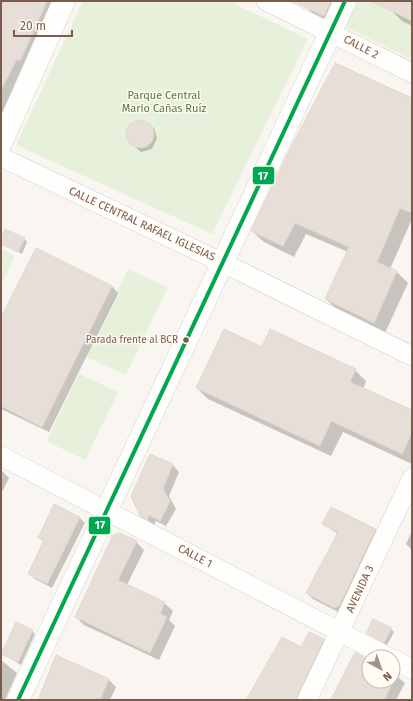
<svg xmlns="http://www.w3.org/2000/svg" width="413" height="701" font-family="'Fira Sans',sans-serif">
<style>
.green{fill:#e7f0db}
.shadow{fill:#0003}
.building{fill:#e6ded7;stroke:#e2d8d2}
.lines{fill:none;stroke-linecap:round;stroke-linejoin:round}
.street-casing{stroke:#d7d1cb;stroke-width:20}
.secondary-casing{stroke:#d9d2cb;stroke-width:23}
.street{stroke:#fefefd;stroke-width:19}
.secondary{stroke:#fefefd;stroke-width:22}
.bus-1-casing{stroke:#fffaf3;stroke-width:7}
.bus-1{stroke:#00a651;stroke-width:4}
.bus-dot{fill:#7a5c4d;stroke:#fffaf3;stroke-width:1.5}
.labels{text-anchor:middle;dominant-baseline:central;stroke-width:3;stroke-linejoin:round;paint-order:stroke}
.bus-label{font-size:10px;fill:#7a5c4d;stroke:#fffaf3;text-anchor:end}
.street-label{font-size:11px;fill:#7a5c4d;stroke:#fffaf3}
.park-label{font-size:11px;fill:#537a41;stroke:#fffaf3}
.line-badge{stroke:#fffaf3;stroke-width:1.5}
.badge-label{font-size:11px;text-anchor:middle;font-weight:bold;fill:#fff}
</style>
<rect width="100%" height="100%" fill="#f9f5f0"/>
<path class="green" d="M83 1H228L308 39 212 234 16 145Z
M356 1H394L412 21V60L344 26Z
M1 249 15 256 1 285Z
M128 269 168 287 126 375 86 357Z
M79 374 118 392 85 460 46 441Z"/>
<path class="shadow" d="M1 1H66L1 125Z
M310 1H346L334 25 316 17 307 7Z
M395 1H412V26L402 21 391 10Z
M412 100V219L390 269 397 272 408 283 385 333 337 310 326 299 348 252 306 234 294 257 264 242 252 231Z
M141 120 154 128 157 138 152 149 141 152 130 143 127 132 131 124Z
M24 239 27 242 22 254 1 243V241Z
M112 286 118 293 49 432 1 409V320Z
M262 348 355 370 366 381 363 389 412 411V464L343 432 331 456 208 399 197 388Z
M150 455 173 465 179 472 169 496 176 509 166 526 156 521 154 525 141 515Z
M1 470 9 478 1 494Z
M54 506 80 518 85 523 52 588 35 579 29 574 44 542 39 537Z
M323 524 375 530 381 536 340 613 313 599 307 593 338 534Z
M412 531V550L406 544Z
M136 542 144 550 127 585 164 603 173 611 169 620 175 626 159 660 84 625 76 617Z
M391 629 394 632 387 645 367 633Z
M32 631 35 634 21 665 3 654Z
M323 640 329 646 304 700H248L301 648Z
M1 660 17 673 5 700H1Z
M369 660V681H393V673L405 683 396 700H338Z
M108 679 116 687 110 700H38Z"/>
<path class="building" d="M1 1H47L20 61 17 59 1 90Z
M292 1H331L324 16Z
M371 1H412V21Z
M335 63 412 98V213L400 208 377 262 397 271 374 323 325 299 349 247 295 223 283 246 251 231 290 149Z
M126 134a14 14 0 1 1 28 0a14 14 0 1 1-28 0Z
M5 229 25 238 18 252 1 244V239Z
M36 248 112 286 42 427 1 406V317Z
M224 329 262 347 270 329 356 369 350 382 412 410V432L402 454 331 421 320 446 196 388Z
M150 454 173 464 163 489 170 501 160 521 149 515 147 520 140 516 131 496Z
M54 504 80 517 47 584 28 574 44 540 38 538Z
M331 507 376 529 339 606 334 608 306 593 338 532 322 524Z
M120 533 137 541 118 580 165 602 160 614 167 617 150 653 75 617 113 535Z
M373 619 392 628 384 643 366 633Z
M16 622 33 630 18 662 1 654Z
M309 632 324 639 296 700H246L282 637 301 647Z
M355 652 369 660V681H393V671L397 674 384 700H331Z
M56 655 109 679 100 700H38Z"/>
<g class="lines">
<g class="street-casing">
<path id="street" d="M266 1 412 73
M1 157 223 263 412 356
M1 456 388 657
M393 659 412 669
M307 700 412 478"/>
</g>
<g class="secondary-casing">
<path id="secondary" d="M1 143 64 1
M18 700 345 1"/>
</g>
<use href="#street" class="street"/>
<use href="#secondary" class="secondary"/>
<g class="bus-1-casing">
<path id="bus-1" d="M18 700 345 1"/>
</g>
<use href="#bus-1" class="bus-1"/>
</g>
<circle class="bus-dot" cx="186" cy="340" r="3.5"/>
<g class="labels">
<g class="bus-label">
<text x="178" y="340">Parada frente al BCR</text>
</g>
<g class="street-label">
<text transform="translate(361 47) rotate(27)">CALLE 2</text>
<text transform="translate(142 224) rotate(25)">CALLE CENTRAL RAFAEL IGLESIAS</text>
<text transform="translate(195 556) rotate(28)">CALLE 1</text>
<text transform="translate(360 589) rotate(-65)">AVENIDA 3</text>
</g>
<g class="park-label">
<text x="164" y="95">Parque Central<tspan x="164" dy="13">Mario Cañas Ruíz</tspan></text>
</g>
</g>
<g class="line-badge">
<rect x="252" y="166" width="23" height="19" rx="4" fill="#00a651"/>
<rect x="88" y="516" width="23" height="19" rx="4" fill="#00a651"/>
</g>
<g class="badge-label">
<text x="263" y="180">17</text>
<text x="100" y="529">17</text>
</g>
<rect width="413" height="701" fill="none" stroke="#7a5c4d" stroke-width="4"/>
<g transform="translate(381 669) rotate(140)"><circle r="19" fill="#fffaf3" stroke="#cabbb1"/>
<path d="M0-3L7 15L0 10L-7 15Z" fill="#a69286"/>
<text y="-6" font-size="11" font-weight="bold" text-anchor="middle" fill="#7a5c4d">N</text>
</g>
<path d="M14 30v6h58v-6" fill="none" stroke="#7a5c4d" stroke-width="2"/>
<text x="20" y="30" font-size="12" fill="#7a5c4d" stroke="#fffaf3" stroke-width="3" paint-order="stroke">20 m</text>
</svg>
